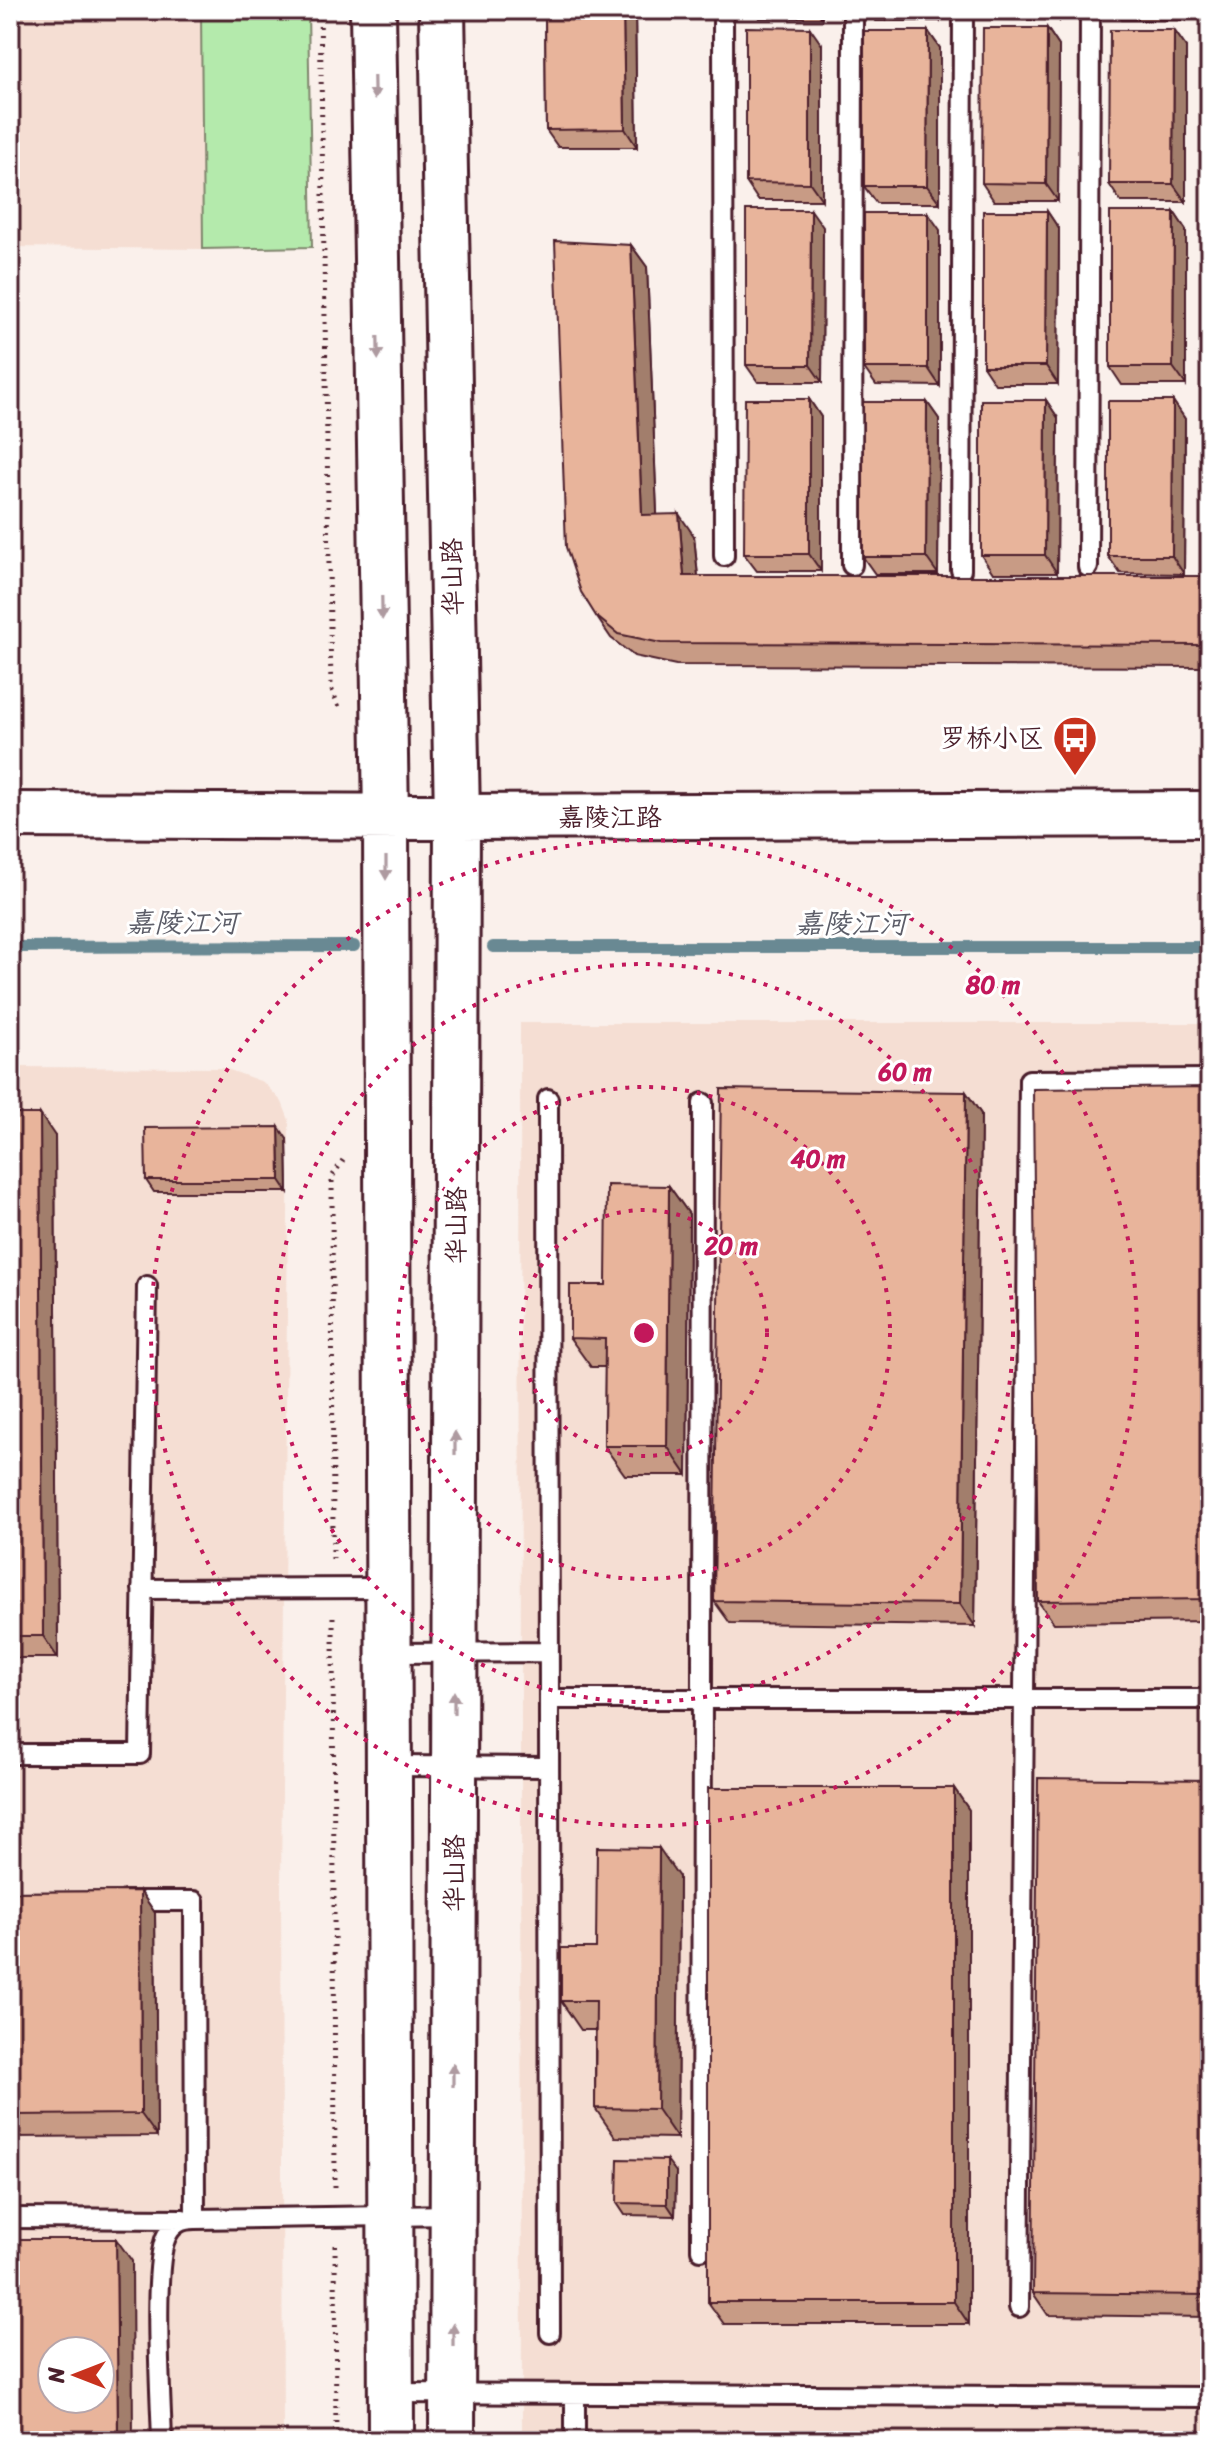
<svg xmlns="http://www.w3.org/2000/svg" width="1220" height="2451" font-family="Sriracha,'LXGW WenKai TC',sans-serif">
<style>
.built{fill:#f5ded3;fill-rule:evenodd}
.green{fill:#b4eaac;stroke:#7f846c;stroke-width:2}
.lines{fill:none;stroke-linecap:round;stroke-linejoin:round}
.stream{stroke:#698993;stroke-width:12}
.lane-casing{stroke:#4a1f2b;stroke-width:24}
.secondary-casing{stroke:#4a1f2b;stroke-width:50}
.path{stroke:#4a1f2b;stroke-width:5;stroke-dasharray:2 6;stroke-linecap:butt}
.lane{stroke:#fff;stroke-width:18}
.secondary{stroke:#fff;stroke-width:44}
.wall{fill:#c89b85;stroke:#4a1f2b;stroke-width:2}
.shaded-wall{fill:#a27e6c;stroke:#4a1f2b;stroke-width:2}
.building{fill:#e8b49b;stroke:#4a1f2b;stroke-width:2;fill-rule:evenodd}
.oneway{fill:#ae9aa0}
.ring{fill:none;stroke:#c2185b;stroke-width:4;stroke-dasharray:4 8}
.labels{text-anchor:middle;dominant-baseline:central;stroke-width:6;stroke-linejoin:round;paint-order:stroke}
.street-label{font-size:26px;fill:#4a1f2b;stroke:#fff}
.poi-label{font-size:26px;fill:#4a1f2b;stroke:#fff;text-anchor:end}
.water-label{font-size:28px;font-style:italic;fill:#5c5d68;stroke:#fff}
.centre{fill:#c2185b;stroke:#fff;stroke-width:4}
.ring-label{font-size:24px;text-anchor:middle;font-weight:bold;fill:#c2185b;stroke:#fff;stroke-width:6;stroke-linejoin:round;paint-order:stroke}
</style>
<rect width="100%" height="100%" fill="#faf0eb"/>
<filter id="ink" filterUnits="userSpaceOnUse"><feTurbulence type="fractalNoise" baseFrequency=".0125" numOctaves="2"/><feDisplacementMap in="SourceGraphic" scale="16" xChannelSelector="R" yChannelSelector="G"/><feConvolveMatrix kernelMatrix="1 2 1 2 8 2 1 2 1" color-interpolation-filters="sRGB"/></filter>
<g filter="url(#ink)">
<path class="built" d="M10 10H201L203 249 10 247Z
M520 1023H1210V2441H522Z
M10 1067 224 1068 263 1082 282 1102 289 1120 281 1884 283 2441H10ZM52 2351H100V2399H52Z"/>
<path class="green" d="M201 10H308L312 247 203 249Z"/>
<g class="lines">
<path class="stream" d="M10 947 354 946
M493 947H1210"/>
<g class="lane-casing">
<path id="lane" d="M723 10 724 556
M852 565 853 10
M1088 567 1090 10
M961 570 963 10
M548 1099 550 2333
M142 1589 388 1588
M388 1653 549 1652
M549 1699H1210
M10 1754H140L147 1286
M388 1766 549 1767
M125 1901H194L195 2219
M10 2218 183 2219
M701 2250 703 1103
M1019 2307 1029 1080 1210 1079
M390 2393 1210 2397
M162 2441C161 2399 152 2270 166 2237 172 2224 181 2219 195 2219L453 2215
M575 2441V2394"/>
</g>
<g class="secondary-casing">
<path id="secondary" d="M373 10 386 817 391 2441
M442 10 457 817 452 2441
M10 815 457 817 1210 814"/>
</g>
<path class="path" d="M320 10 331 688 339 707
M333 1559 332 1177 343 1160
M333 1617 335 2187
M335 2245 336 2441"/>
<use href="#lane" class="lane"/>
<use href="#secondary" class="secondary"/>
</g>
<path class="wall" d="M545 10H635L637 147H558L546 130Z
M753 10H822V18H759Z
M868 10H940V21H876Z
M989 10H1059V20L995 19Z
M1115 10H1186V20H1122Z
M1047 28 1059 46 1058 201H994L982 183Z
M1174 30 1186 47V202H1121L1109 184Z
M928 31 940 48V203H876L864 186Z
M822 45V200H758L746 182Z
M1047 211 1059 229 1058 384H995L983 366Z
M1174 212 1186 230V385H1122L1110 367Z
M823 227 822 382H758L746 365Z
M940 230V386L876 385 864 368Z
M631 245 647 267 657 515 694 536 698 576H1210V667L676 665 634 656 611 638 596 616Z
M809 399 821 417V571H757L744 554Z
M1046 400 1058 418 1057 573H993L981 555Z
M1173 401 1185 419 1184 574 1120 573 1108 556Z
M927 402 939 419 938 574H875L863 557Z
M1210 1087V1621L1054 1623 1038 1601Z
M966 1092 981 1114 975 1626 730 1623 714 1601Z
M10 1114 55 1136 58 1658H10Z
M287 1139 288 1192H154L146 1180Z
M669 1186 689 1214 687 1475H625L604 1446 605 1367H591L570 1338 606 1285Z
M1210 1780V2317L1048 2315 1033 2293Z
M954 1788 969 1810V2324H724L708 2302Z
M679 1877 677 2138 615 2137 595 2108V2030H581L561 2001 596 1948Z
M140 1891 155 1913 157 2136 10 2137V1892Z
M676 2172 675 2216 625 2215 617 2203Z"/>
<path class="shaded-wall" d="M623 10H635L637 147 625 129Z
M816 10H822V18Z
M932 10H940V21Z
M1052 10H1059V20Z
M1179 10H1186V20Z
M810 28 822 45V200L810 183Z
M1047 28 1059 46 1058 201 1046 184Z
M1174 30 1186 47V202L1173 184Z
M928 31 940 48V203L927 186Z
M811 210 823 227 822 382 810 365Z
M1047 211 1059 229 1058 384 1046 366Z
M1174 212 1186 230V385L1173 367Z
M928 213 940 230V386L928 368Z
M631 245 647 267 658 537 642 515Z
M809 399 821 417V571L809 554Z
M1046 400 1058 418 1057 573 1045 555Z
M1173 401 1185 419 1184 574 1172 556Z
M927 402 939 419 938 574 926 557Z
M679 514 694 536 700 598 684 576Z
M966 1092 981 1114 975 1626 960 1604Z
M40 1114 55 1136 58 1658 43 1636Z
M279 1127 287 1139 288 1192 280 1180Z
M669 1186 689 1214 687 1475 667 1446Z
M954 1788 969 1810V2324L954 2302Z
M659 1848 679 1877 677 2138 657 2109Z
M140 1891 155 1913 157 2136 141 2114Z
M667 2160 676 2172 675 2216 667 2204Z
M116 2239 132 2261 133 2441H118Z"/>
<path class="building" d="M545 10H623L625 129 546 130Z
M746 27 810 28V183L746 182Z
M983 28H1047L1046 184 982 183Z
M1110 30H1174L1173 184H1109Z
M864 31H928L927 186H864Z
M746 210H811L810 365H746Z
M983 211H1047L1046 366H983Z
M1110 212H1174L1173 367H1110Z
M864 213H928V368H864Z
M555 241 631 245 642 515 679 514 684 576H1210V645L661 643 618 634 596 616 581 592 566 547Z
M745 399H809V554H744Z
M981 400H1046L1045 555H981Z
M1108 401H1173L1172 556H1108Z
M863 402H927L926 557H863Z
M1210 1087V1599L1038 1601 1033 1089Z
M721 1089 966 1092 960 1604 714 1601Z
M10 1114H40L43 1636H10Z
M279 1127 280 1180H146L145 1128Z
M607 1185 669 1186 667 1446H604L605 1339 570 1338V1285H606Z
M1038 1778 1210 1780V2295L1033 2293Z
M708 1788H954V2302H708Z
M597 1847 659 1848 657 2109 595 2108 596 2001H561V1948H596Z
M140 1891 141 2114 10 2115V1892Z
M618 2159 667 2160V2204L617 2203Z
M10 2239H116L118 2441H10ZM52 2351H100V2399H52Z"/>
<defs><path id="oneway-solid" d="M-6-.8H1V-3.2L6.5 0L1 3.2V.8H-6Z" transform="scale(2)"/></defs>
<g class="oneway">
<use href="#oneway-solid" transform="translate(374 88) rotate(89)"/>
<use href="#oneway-solid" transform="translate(378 348) rotate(89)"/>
<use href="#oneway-solid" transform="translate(382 608) rotate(89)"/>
<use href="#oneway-solid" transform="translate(386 868) rotate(90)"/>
<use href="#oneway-solid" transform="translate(455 1443) rotate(-90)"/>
<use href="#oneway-solid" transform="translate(454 1703) rotate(-90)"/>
<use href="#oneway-solid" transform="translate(453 2075) rotate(-90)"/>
<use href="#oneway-solid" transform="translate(453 2335) rotate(-90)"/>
</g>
</g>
<g class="ring">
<circle cx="644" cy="1333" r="123"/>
<circle cx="644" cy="1333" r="246"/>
<circle cx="644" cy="1333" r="369"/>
<circle cx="644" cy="1333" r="493"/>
</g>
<defs>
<g id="bus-pin" transform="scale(2.3)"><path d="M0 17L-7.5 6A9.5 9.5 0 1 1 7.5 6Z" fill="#c8321e" stroke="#fff"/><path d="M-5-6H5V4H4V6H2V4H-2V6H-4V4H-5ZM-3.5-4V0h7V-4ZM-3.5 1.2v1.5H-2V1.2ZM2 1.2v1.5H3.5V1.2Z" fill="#fff"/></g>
</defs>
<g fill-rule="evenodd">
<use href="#bus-pin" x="1075" y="738"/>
</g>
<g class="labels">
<g class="street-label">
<text transform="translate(452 577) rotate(-91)">华山路</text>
<text x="610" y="817">嘉陵江路</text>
<text transform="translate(456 1225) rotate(-90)">华山路</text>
<text transform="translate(454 1873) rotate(-90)">华山路</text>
</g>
<g class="poi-label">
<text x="1044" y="738">罗桥小区</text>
</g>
<g class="water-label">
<text x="182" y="922">嘉陵江河</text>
<text x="851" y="923">嘉陵江河</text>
</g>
</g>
<circle cx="644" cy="1333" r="12" class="centre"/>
<g class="ring-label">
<text x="993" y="993">80 m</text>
<text x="905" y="1080">60 m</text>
<text x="818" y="1167">40 m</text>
<text x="731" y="1254">20 m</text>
</g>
<rect width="1220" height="2451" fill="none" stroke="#fff" stroke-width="40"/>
<rect x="20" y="20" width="1180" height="2411" fill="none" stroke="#4a1f2b" stroke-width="3" filter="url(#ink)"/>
<g transform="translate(76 2375) rotate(270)"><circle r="38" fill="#ffffff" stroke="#b7a5aa" stroke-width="2"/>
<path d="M0-6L14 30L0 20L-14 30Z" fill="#c8321e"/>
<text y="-12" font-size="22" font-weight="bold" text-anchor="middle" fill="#4a1f2b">N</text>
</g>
</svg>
